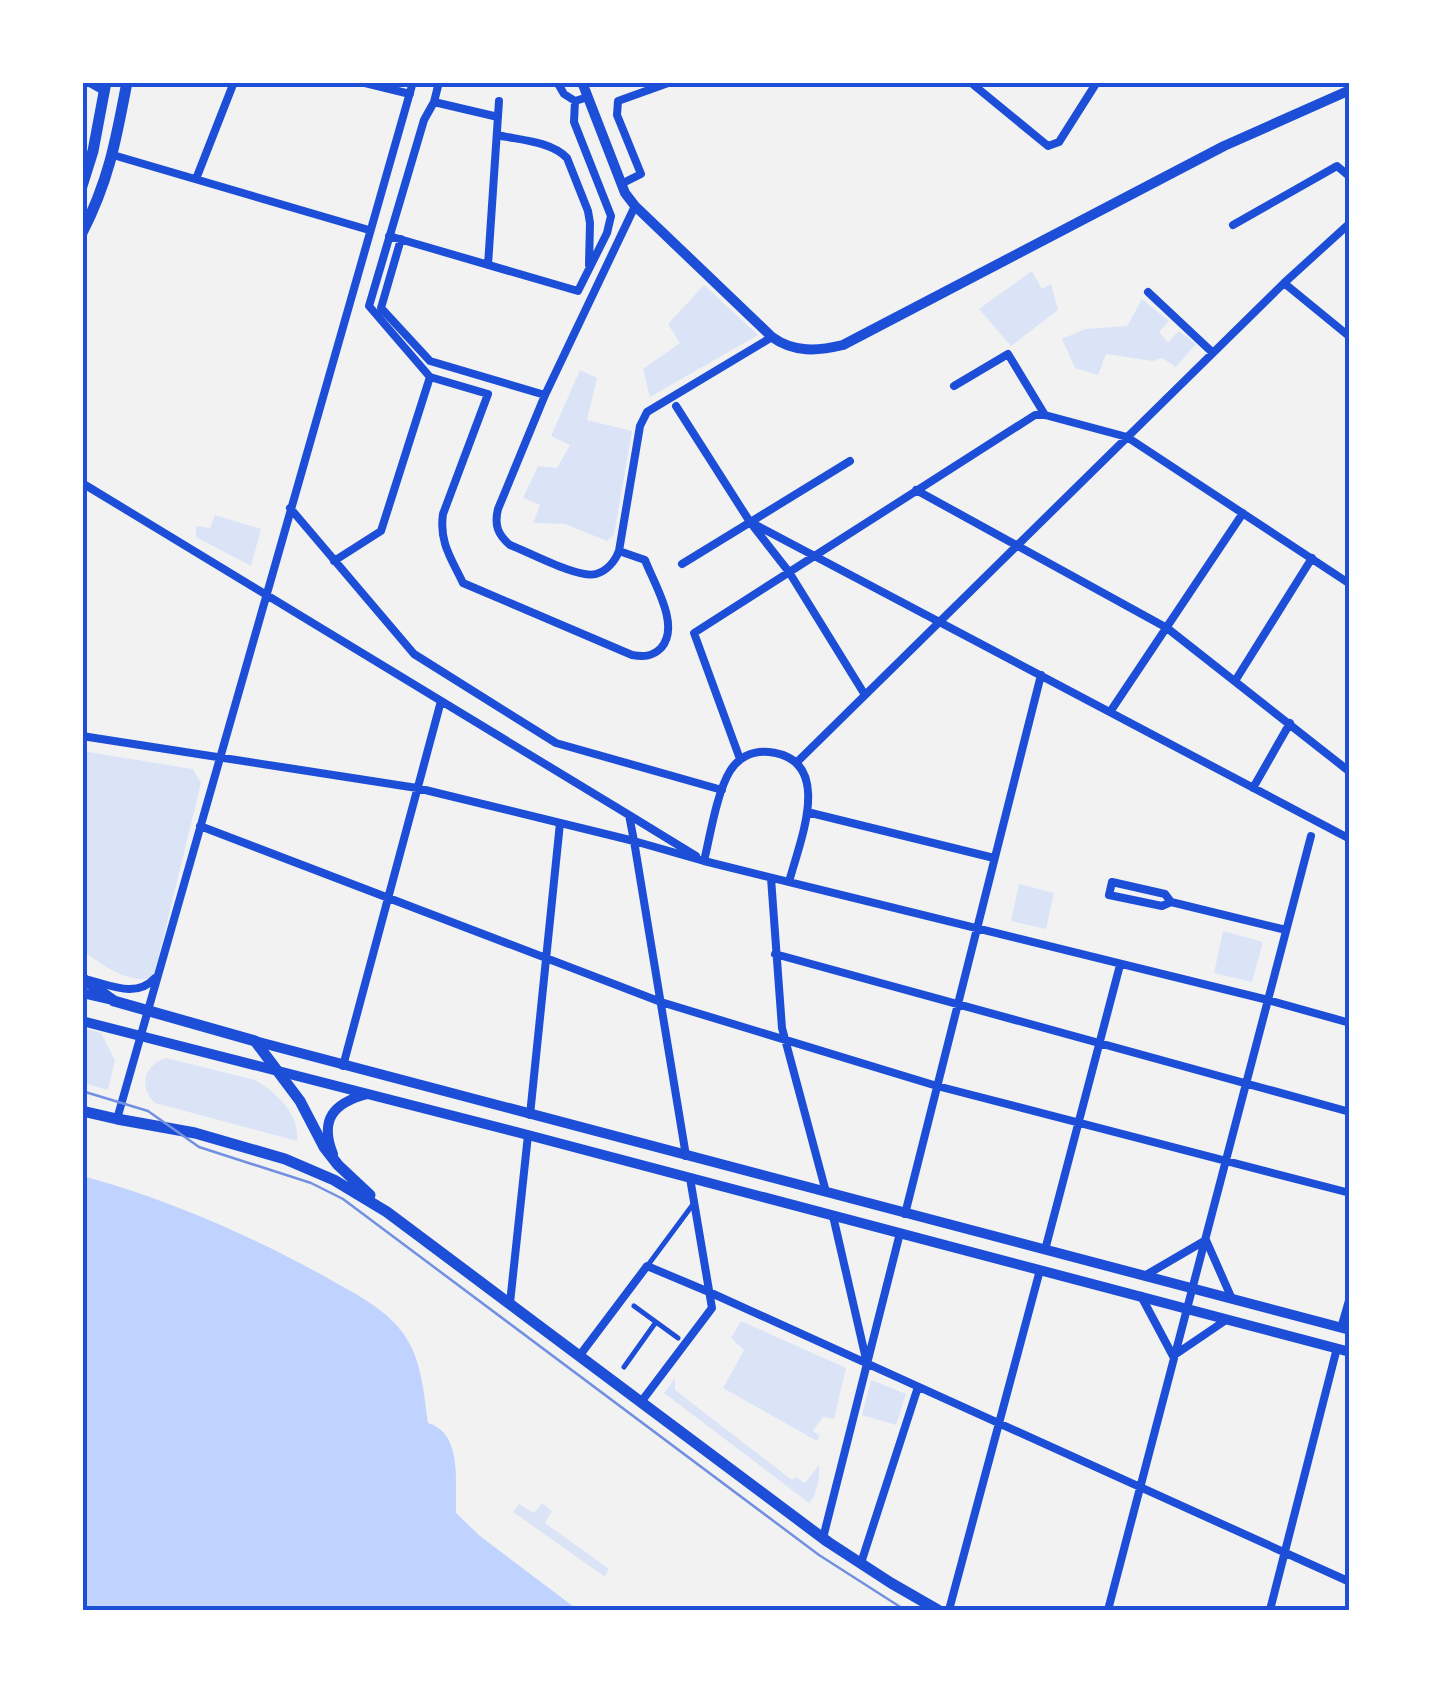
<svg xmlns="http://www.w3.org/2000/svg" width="1432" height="1693" font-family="Lato,sans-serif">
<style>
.green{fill:#dbe4f7}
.water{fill:#bfd3fe}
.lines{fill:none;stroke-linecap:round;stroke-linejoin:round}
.pedestrian{stroke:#1d4ed8;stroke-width:5}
.minor{stroke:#1d4ed8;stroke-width:8}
.secondary{stroke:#1d4ed8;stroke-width:10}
.primary{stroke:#1d4ed8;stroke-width:11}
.tram{stroke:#7290e2;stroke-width:2.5}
.neatline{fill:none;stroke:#1d4ed8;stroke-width:4}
</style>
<rect width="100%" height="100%" fill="#f2f2f2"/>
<path class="green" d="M1032 271 1042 289 1051 284 1058 310 1011 346 979 309Z
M704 285 758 335 650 397 643 369 680 343 668 324Z
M1142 299 1169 321 1159 332 1168 342 1179 331 1196 344 1176 367 1162 358 1153 361 1106 354 1098 375 1075 368 1062 339 1085 329 1127 326Z
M580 370 597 378 587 420 632 431 614 535 607 541 565 524 533 523 540 505 523 498 538 466 557 468 570 445 551 436Z
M215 515 261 529 251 566 196 537V526L210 528Z
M82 751 193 769 201 783 155 972 147 979C121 980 103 965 83 951Z
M1019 884 1054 893 1046 929 1011 921Z
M1223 931 1263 942 1252 982 1214 973Z
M83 1028 101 1033 115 1060 108 1090 83 1083Z
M166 1058 255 1080C276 1092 300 1114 297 1141L155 1103C138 1086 144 1065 166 1058Z
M741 1321 846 1368 834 1419 823 1417 813 1431 820 1436 817 1441 723 1388 744 1350 731 1338Z
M675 1378V1390L792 1480 796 1477 805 1483 819 1465C820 1476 817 1496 809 1503L664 1393Z
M871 1380 906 1394 896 1425 862 1415Z
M542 1503 552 1511 545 1523 609 1569 605 1577 513 1512 519 1504 534 1513Z"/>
<path class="water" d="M83 1176C167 1199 247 1234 324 1276 353 1293 391 1310 408 1341 422 1365 424 1395 428 1423 463 1433 455 1484 456 1513L480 1536 578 1610H83Z"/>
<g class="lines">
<path class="pedestrian" d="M648 1265 694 1203
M634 1306 678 1338
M624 1367 656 1322"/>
<path class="minor" d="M88 82 104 91
M361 82 410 94
M557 82 564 94 575 101 588 97
M970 82 1048 146 1059 142 1097 82
M434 102 498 117
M497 135C519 140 551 141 567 158L588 211 590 223 589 265
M113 155 369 230
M196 179 234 82
M621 184 641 174 617 115 618 101 671 82
M635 206 545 395 498 509C494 525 498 535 510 545 529 552 578 579 596 574 607 571 615 561 619 551L640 426 647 412 772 337
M1233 225 1337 166 1350 177
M389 236 578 291 607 233 611 216 574 122 575 101
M401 239 381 308 430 361 545 395
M488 265 499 101
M1284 283 1350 337
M1148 292 1213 353
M430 377 369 306 424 120 434 102 439 82
M954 386 1008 354 1045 415
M676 406 750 522 789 572 865 695
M82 483 629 815 634 841 704 861 1268 1000 1350 1023
M916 490 1167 628 1350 772
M290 508 414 654 556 743 722 790
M750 522 1350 839
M334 561 381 531 430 377 488 394 443 514C439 542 451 558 463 583L632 655C643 657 652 657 661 648 681 626 654 584 645 560L619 551
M682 564 850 461
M1235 681 1312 558
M1110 712 1243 513
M82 736 417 788 634 841 686 1156
M740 759 694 633 1035 415H1045L1127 437 1350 584
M796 763 1284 283 1350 223
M1253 788 1290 723
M807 812 994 858
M629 815 696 856
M200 826 661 1002 937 1086 1350 1193
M704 861C710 836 717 792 730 771 738 758 752 750 769 752 836 759 799 843 789 882
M771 878 782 1028 826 1192
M1171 902 1165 894 1112 882 1109 895 1162 906 1171 902 1286 930
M775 954 1350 1112
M89 980C112 986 137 998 155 978
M343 1066 441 701
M530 1115 560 823
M117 1119 413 82
M905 1214 1041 675
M833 1216 866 1359
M1206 1240 1232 1299
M1045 1250 1120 965
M1146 1275 1206 1240
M1141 1296 1173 1356
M510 1303 528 1135
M1341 1328 1350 1297
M580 1355 647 1266 709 1292 1350 1582
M1173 1356 1226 1320
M641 1402 712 1308 690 1178
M823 1538 900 1233
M861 1563 918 1387
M949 1610 1040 1270
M1108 1610 1311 836
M1270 1610 1337 1348"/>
<path class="secondary" d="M582 82 625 193 635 206 772 337C794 353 818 351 843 345L1224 146 1350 90
M82 993 108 999
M82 1021 528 1135 1350 1352
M255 1041 1350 1330
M333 1154C319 1119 334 1103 367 1094"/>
<path class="primary" d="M82 186 93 151 106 82
M82 233C109 180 116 140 127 82
M82 978 114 1001 255 1041 300 1101 324 1147 338 1165 370 1195
M82 1111 117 1119 195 1133 285 1159 334 1180 387 1212 828 1542 891 1583 938 1610"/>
<path class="tram" d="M82 1091 148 1111 199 1147 311 1183 343 1199 819 1555 905 1610"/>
</g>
<rect width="1432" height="1693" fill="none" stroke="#ffffff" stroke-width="170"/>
<rect x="85" y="85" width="1262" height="1523" class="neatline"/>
</svg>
